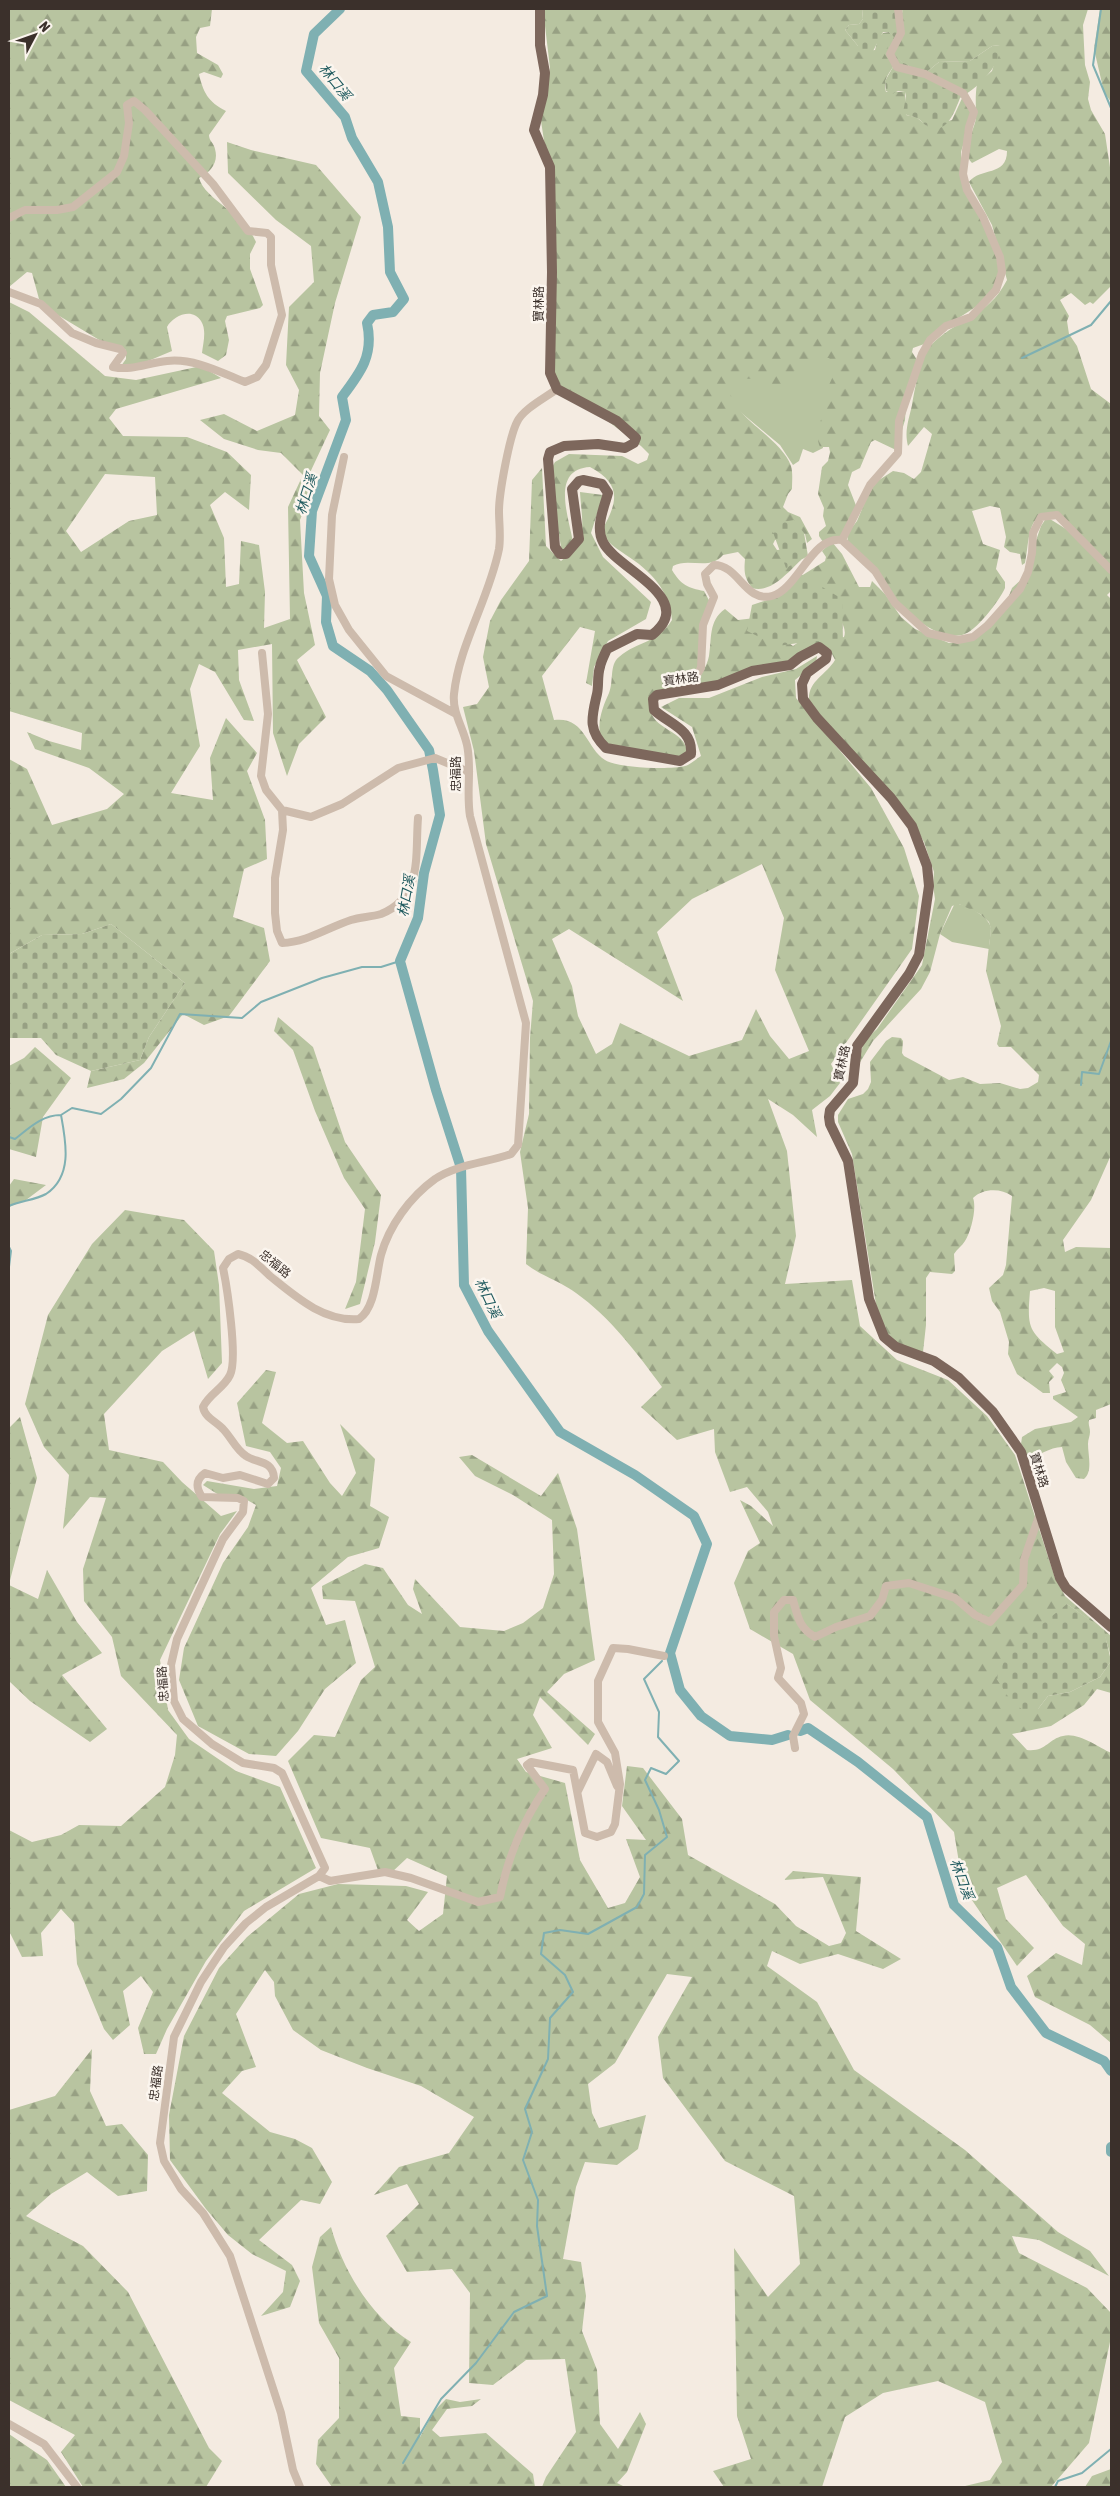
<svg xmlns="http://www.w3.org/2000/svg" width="1120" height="2496" font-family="'Asap Condensed','Noto Sans TC',sans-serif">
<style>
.grass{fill:#b8c4a0}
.forest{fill:url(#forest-firs);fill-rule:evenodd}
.cemetery{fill:url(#cemetery-stones)}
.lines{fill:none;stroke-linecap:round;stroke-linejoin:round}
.stream{stroke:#7fb0b2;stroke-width:2}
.river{stroke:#7fb0b2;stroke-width:10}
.minor{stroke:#cdbbac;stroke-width:8}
.major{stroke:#7d675c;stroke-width:10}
.labels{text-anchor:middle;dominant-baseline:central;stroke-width:5;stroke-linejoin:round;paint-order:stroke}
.street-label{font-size:12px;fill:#3b302b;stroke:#fbf5ee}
.water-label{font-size:14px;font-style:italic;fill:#1f5a5e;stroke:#fbf5ee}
</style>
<defs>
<pattern id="forest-firs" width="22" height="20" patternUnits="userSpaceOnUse" patternTransform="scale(1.25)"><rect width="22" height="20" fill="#b8c4a0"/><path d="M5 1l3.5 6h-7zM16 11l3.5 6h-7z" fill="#97a083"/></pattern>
<pattern id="cemetery-stones" width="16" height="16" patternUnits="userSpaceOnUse" patternTransform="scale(1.25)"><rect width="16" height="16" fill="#b8c4a0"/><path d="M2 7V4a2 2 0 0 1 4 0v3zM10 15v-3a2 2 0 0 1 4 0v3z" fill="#97a083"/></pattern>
</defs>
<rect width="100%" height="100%" fill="#f4ebe1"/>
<path class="grass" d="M863 309 822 441 823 448 813 453 803 449 799 461 793 465 780 445 713 389Z
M955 903C966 905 989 916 991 928 991 935 989 942 989 949L952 942 940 934Z"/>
<path class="forest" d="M9 9H212L210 26 200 28 196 37 197 53 218 65 223 74 221 78 204 72 199 74C203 92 208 102 226 111L209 135C209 141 214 143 215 149 219 163 210 173 199 178 205 200 245 214 256 242L250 254V269L263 305 260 308 227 316 225 321 229 340 226 355 218 361 202 353C203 344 207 330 201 321 192 307 173 316 167 327L172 351 129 369 121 366 126 359V350L101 341 56 314 39 299 32 273 27 272 9 287Z
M543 9H862L863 19 859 24 849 25 845 30 858 46V52L875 50 878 38 883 33 889 32 895 37 890 61 893 67C887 76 883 81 886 92H905L906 115 916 117 927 126 952 120 963 96 972 115 961 152V173L997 257 1001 271 988 299 957 319 927 343 913 348 912 352 917 360 907 387 905 420 896 450 875 440 871 442 860 468 852 472 848 485 857 508 843 537 823 542 819 536V532L826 526 823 516 824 508 818 494 822 467 828 461 830 452 829 447H820C813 431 824 412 832 397L827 389 837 368 829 358 820 357 813 368 801 363 783 386C766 389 752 367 730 388 729 416 781 437 791 466 793 472 792 482 792 489L788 494 783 507 788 512 800 517 812 539 807 543 805 534 802 533 775 540 773 544 777 550 786 549 801 560C789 571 771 594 752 588 744 577 744 572 745 559L738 552 723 555C710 571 688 557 673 566L672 570C681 585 688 588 704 591L711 604 699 647 700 661 690 684 683 691 661 695 650 707C651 730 686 730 687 752L681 759C666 756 650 754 635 751 628 750 619 750 612 748 590 738 602 708 609 693 614 681 609 665 619 657 639 640 657 644 672 620 670 591 650 570 626 555 615 547 607 544 602 530 618 502 622 484 590 467 550 469 569 518 573 542L563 550 561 547 549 473 555 462 569 454 622 456 638 464 647 460 649 454 641 446 554 381 555 213 541 121 543 97 550 68Z
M903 9H1088L1083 25 1085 65 1090 82 1088 99 1091 110 1105 134 1111 174V286L1093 304 1090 302 1085 305 1071 293 1060 300 1069 316 1067 321 1069 334 1077 346 1091 389 1111 404V566L1057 513C1026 510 1030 540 1025 563L1022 565 1020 554 1010 552 1004 547 1006 537 1000 508 990 506 972 511 983 544 1000 550 996 569 1005 582V588C999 601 976 632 962 635 921 644 871 570 848 542L847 534 857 521 870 490 876 482 893 471 904 473 914 479 921 472 932 434 924 427 908 446C904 431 909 419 912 405 914 393 921 355 929 347 956 318 987 319 1007 280L992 225 969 182C980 167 1007 177 1007 151L999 149 972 163C959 151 975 131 976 117 976 105 975 96 977 84L992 71 1000 45 992 46 970 61 939 62 928 71C913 68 903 66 893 53Z
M1100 9H1111V102L1104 92 1094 49Z
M227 142 251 150 316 165 361 217 335 303 320 373 319 416 330 430 307 479 281 453 258 450 224 439 200 420 224 414 257 431 295 415 299 390 286 365 289 307 314 282 311 246 276 220 228 173Z
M9 302 29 312 105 376 136 380 201 366 221 378 116 409 109 418 123 436 187 437 227 452 251 475 249 510 225 492 210 505 224 538 226 587 239 584 241 541 259 545 265 592 264 628 290 619 288 507 301 479 310 494 300 520 304 593 315 645 297 660 326 717 299 744 287 776 273 733 272 644 238 650 239 680 254 721 244 720 215 672 199 664 190 689 200 746 171 793 213 800 210 758 226 718 257 753 247 771 265 820 267 859 244 869 233 917 264 928 270 961 229 1016 204 1025 183 1014 144 1063 124 1079 87 1088 91 1071 140 1060 149 1037 185 983 111 924 82 934 42 935 9 954V759L27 769 52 825 107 809 124 794 89 768 35 749 27 732 49 741 81 750 82 733 9 711ZM105 474 155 477 157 515 129 521 81 552 66 531Z
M542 468 546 546 561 561C589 538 582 525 580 492L603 495 591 533 603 557 651 602 646 619 608 641 594 667 592 686 586 683 595 631 580 627 542 676 554 720C585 716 586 748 605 760 618 768 670 770 685 766 690 765 696 759 701 756L692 727 661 707 679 698H709L762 677 796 669 817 656 816 663 795 680 796 698 871 788 904 848 919 896 912 949 831 1064 840 1083 830 1096 812 1110 817 1137 793 1115 768 1099 787 1151 796 1236 785 1284 852 1280 860 1326 897 1360 948 1380 987 1416 1015 1455 1055 1578 1065 1596 1111 1636V1657L1103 1630 1067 1604 1038 1709 1048 1696 1070 1692 1100 1677 1111 1661V1693L1097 1689 1084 1705 1051 1726 1012 1734 1027 1750C1046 1752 1048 1739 1063 1736 1078 1732 1098 1747 1111 1753V2043L1090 2025 1035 1997 1027 1976 1056 1953 1082 1965 1085 1944 1063 1926 1026 1875 997 1888 1006 1919 1034 1948 1017 1966 963 1887 954 1832 893 1769 810 1700 793 1654 750 1629 734 1583 748 1551 760 1543 740 1500 751 1506 773 1526 768 1512 747 1487 730 1492 715 1452 714 1429 677 1440 641 1407 662 1387C637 1353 610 1317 576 1293 560 1281 541 1276 526 1264L528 1208 520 1152 529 1114 530 1038 533 1001 486 844 474 751 463 707 477 704 489 687 483 657 490 621 501 600 529 561 532 480ZM762 864 784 918 775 970 809 1051 789 1059 770 1036 756 1009 742 1040 689 1056 620 1023 612 1044 596 1054 578 1016 572 986 552 939 569 929 683 1001 657 932 692 899Z
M1050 519 1066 529 1111 573V591L1107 595 1111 599V1155L1091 1200 1063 1240 1065 1252 1076 1247 1111 1248V1404L1096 1410V1418L1089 1420C1088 1425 1090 1427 1090 1432 1090 1436 1088 1439 1088 1444 1088 1455 1093 1471 1084 1479L1076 1478 1066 1462 1062 1447C1049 1447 1037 1458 1027 1457L1021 1444 1022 1437 1035 1429 1071 1422 1078 1417 1053 1399V1396L1066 1392 1061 1380 1064 1373 1062 1367 1057 1363 1049 1371 1054 1377 1049 1382 1050 1393H1043L1017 1374 1008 1354 1009 1342 1000 1312 992 1301 989 1288 1003 1275 1006 1265 1012 1196C1001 1188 983 1188 973 1198 977 1208 971 1232 965 1241 962 1246 957 1249 954 1254L955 1271 952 1274 930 1272 926 1278V1325L923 1352 914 1354 887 1336 878 1317 852 1154 838 1122V1115L848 1099 863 1094 868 1089 871 1082 870 1062 886 1041 892 1037 901 1038 903 1041 902 1053 904 1056 949 1080 963 1077 980 1084 1000 1083 1020 1089 1028 1088 1038 1082 1039 1075 1011 1047H999L997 1044 1001 1026 986 971 991 929 989 922 980 914 959 904 952 906 940 934 930 972 921 989 873 1041 859 1064V1057L865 1040 877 1029 922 965 935 899 933 885 934 872 924 842 912 821 838 738 809 700C808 681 826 675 835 660L829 648 784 664 697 686C699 676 707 667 709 656 712 639 708 621 725 609L738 620 755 618 793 646 807 636 823 635 830 641 844 637C851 619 811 590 798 578L825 561 826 557 822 551 832 542 842 554 859 587H870L872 581 885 594 901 617 915 629 949 643 961 642 968 639 1007 601 1012 588 1023 578 1041 526 1045 520ZM1044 1288 1055 1291V1327L1064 1352 1057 1354C1028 1331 1027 1328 1030 1291Z
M278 1017 313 1047 345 1142 381 1195 375 1242 360 1304 345 1309 356 1282 365 1209 344 1178 315 1111 293 1050 274 1031Z
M35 1047 71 1078 43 1117 36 1157 9 1149V1066L24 1058Z
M14 1179 46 1185 26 1200 9 1207V1186Z
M125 1210 184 1220 214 1251 219 1285 222 1363 208 1379 194 1331 162 1351 104 1414 109 1450 163 1462 182 1482 221 1516 237 1511 220 1534 160 1660 168 1710 189 1739 236 1771 280 1787 316 1868 244 1911 206 1961 167 2029 156 2054H144L138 2028 153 1992 141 1976 123 1991 130 2025 113 2040 104 2029 77 1964 74 1923 61 1909 41 1933 43 1956 22 1957 9 1931V1830L32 1842 61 1835 79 1825 121 1826 165 1787 175 1755 177 1735 121 1676 112 1637 84 1601 83 1569 106 1498 90 1497 63 1529 69 1475 44 1447 25 1404 48 1315 92 1244Z
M266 1370 276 1372 262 1423 287 1443 303 1441 330 1483 342 1496 356 1473 340 1424 375 1459 370 1506 389 1517 379 1548 348 1557 311 1588 326 1625 345 1620 356 1663 325 1689 298 1731 276 1756 249 1754 198 1726 179 1680 184 1648 223 1563 248 1527 256 1505 240 1496 219 1495 203 1485 207 1481 254 1489 277 1486 281 1468 270 1452 246 1446 237 1403Z
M20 1417 37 1478 9 1584V1428Z
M472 1455 541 1496 558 1473 577 1529 595 1660 564 1674 547 1692 595 1734 588 1745 540 1697 533 1715 552 1748 517 1759 526 1772 565 1783 580 1860 608 1908 625 1903 640 1877 626 1839 646 1840 622 1806 627 1766 643 1768 682 1819 688 1855 775 1904 796 1926 829 1946 841 1943 846 1933 823 1877 784 1880 793 1871 861 1877 856 1931 901 1959 883 1969 838 1954 800 1964 772 1951 767 1966 817 2002 854 2070 965 2150 1058 2232 1090 2251 1109 2276 1039 2240 1012 2236 1019 2253 1087 2288 1111 2313V2337L1089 2443 1051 2487H961L990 2480 1002 2462 985 2402 938 2381 883 2393 845 2417 822 2487H724L713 2471 751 2459 737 2416 734 2248 768 2297 800 2264 794 2196 725 2161 663 2078 658 2037 692 1977 667 1974 615 2063 588 2084 592 2113 599 2128 646 2115 638 2149 617 2165 585 2162 576 2187 563 2259 581 2262 586 2296 582 2331 597 2370 600 2424 618 2449 640 2412 646 2424 627 2472 617 2483 625 2487H542L546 2477 576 2432 565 2359 526 2360 493 2385 469 2383 470 2293 452 2269 407 2272 386 2236 419 2204 407 2184 374 2195 399 2167 449 2153 474 2117 421 2086 367 2068 321 2050 293 2030 275 1996 274 1982 265 1970 236 2014 256 2067 242 2071 222 2093 270 2132 295 2139 312 2148 332 2182 320 2204 301 2200 259 2240 292 2265 300 2281 290 2307 261 2316 283 2292 286 2271 252 2254 228 2235 206 2209 170 2160 169 2115 184 2036 219 1968 247 1937 299 1894 338 1884 406 1886 428 1892 407 1920 419 1931 443 1914 447 1876 407 1858 390 1874 379 1873 370 1848 321 1838 288 1761 314 1735 335 1737 361 1680 375 1667 355 1601 323 1599 322 1586 365 1564 383 1568 408 1605 422 1614 413 1589 415 1579 460 1627 504 1631 523 1623 543 1608 554 1574 552 1520 513 1495 475 1476 459 1457Z
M47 1570 77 1622 102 1653 62 1675 107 1729 90 1742 30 1701 9 1681V1585L38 1599Z
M92 2049 90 2091 106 2126 122 2124 148 2155 147 2191 118 2196 87 2172 51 2194 26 2216 83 2246 128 2292 209 2448 222 2461 206 2487H83L61 2452 75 2435 9 2400V2110L55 2096Z
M331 2227C343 2271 372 2318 411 2342L394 2368 401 2416 420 2418V2437L435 2410 446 2399 460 2402 481 2399 472 2406 447 2409 432 2430 440 2437 486 2433 533 2474 535 2487H332L316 2464 318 2440 339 2418V2358L319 2323 312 2267 320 2237Z
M9 2434 47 2460 66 2487H9Z
M1111 2469V2487H1085L1092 2476Z"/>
<path class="cemetery" d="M862 9H903L893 53C903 65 913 68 928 71L939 62 970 61 992 46 1000 45C1002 66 976 89 960 98 955 111 946 137 927 126 923 124 921 120 917 118 913 116 907 116 903 113L906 96 905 92 898 91 892 94 886 91 885 81 893 67 884 53 894 37 889 32H883L872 53 858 52V46L845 30 849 25 859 24 863 19Z
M794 520 804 533 808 556 786 568 770 524Z
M801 574 842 599 843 641H812L778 646 747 631 752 605 770 599Z
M111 924 185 983 149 1037 140 1060 91 1071 56 1055 41 1038H9V954L42 935 82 934Z
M1067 1604 1104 1630 1111 1661 1100 1677 1070 1692 1048 1696 1038 1709 1026 1713 1009 1698 996 1678 1010 1650Z"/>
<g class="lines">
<path class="stream" d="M1101 9 1093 65 1111 108
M1022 358 1091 325 1111 301
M1081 1085 1082 1072 1099 1074 1111 1041
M9 1137 15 1139C29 1128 42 1115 61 1115
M9 1206C20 1201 35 1200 46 1194 73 1176 66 1142 61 1115L72 1108 101 1114 121 1099 151 1068 180 1014 242 1018 261 1002 322 978 362 967H381L400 961
M9 1247 11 1251 9 1267
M669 1654 670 1653
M403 2463 441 2399 476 2363 514 2312 547 2296 537 2226 538 2200 523 2160 532 2132 525 2109 548 2059 550 2018 573 1992 565 1975 541 1954 544 1933 560 1930 588 1934 637 1907 644 1894 645 1855 667 1837 659 1810 645 1780 651 1768 666 1774 679 1761 658 1737 659 1712 644 1679 662 1661
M1055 2487 1058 2481 1082 2473 1111 2449"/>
<path class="river" d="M340 9 314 34 306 71 345 117 352 138 378 182 388 227 390 272 404 299 393 312 373 315 367 323C374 355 361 372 342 397L346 420 312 511 309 556 327 596 326 622 333 646 370 671 387 690 429 750 433 770 440 815 424 873 418 918 400 961 436 1090 461 1168 464 1285 488 1331 560 1432 635 1475 694 1516 707 1544 670 1653 680 1690 701 1716 730 1736 772 1740 788 1735
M800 1731 808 1728 858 1762 927 1817 954 1905 997 1947 1011 1987 1046 2033 1104 2061 1111 2071
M1111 2147V2152"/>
<path class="minor" d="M9 218 25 210H57L73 207 117 172 124 156 129 123 127 105 134 101 145 110 213 184 248 231 267 233 271 237V265L282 315 266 365 257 377 245 382C220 372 194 358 167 361 147 363 132 371 113 367L123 353 120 349 96 343 72 333 41 304 9 292
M344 457 332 515 329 579 335 605 349 630 386 676 456 714
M842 540 870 485 898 453 899 421 922 354 930 340 946 326 971 317 996 290 1002 272 1000 257 983 217 967 190 963 174 969 127 974 112 963 93 925 74 897 67 890 54 901 33 898 9
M262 653 268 714 261 776 266 790 282 810 283 830 275 878V913L277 931 282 943C307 942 327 928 351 920 360 917 371 917 381 914 423 897 415 856 418 818
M688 690 701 668 703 625 714 597 707 584 705 574 714 565C739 565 745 603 772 596 798 589 812 535 842 540L875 571 895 603 928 633 958 640 973 637 988 625 1020 589 1028 572 1032 553 1033 533 1041 517 1057 515 1111 570
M282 810 311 817 342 804 398 768 435 758 469 772
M795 1748 793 1736 804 1714 801 1703 778 1678 781 1668 774 1636V1612L784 1600H793C798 1617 799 1628 815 1637L836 1627 870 1616 882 1600 886 1586 909 1583 955 1598 975 1615 990 1622 1023 1585 1024 1560 1040 1513
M578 1791 596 1754 607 1762 617 1786
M319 1876 330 1881 385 1872 411 1878 478 1902 500 1897C507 1860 523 1821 545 1789L527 1765 531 1762 573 1770 585 1833 597 1837 611 1832 615 1824 620 1784 615 1753 598 1722V1681L613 1648 628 1649 664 1656
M9 2424 44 2444 77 2487
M300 2487 293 2470 281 2413 230 2256 203 2213 181 2189 164 2161 160 2143 174 2037 201 1982 224 1947 246 1923 266 1907 319 1876 325 1868 282 1773 274 1768 243 1763 212 1744 183 1719 174 1701 171 1665 177 1639 223 1539 243 1512 244 1501 238 1498 202 1497C196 1488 195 1480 205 1473L223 1478 240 1475 268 1484 274 1478C273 1460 256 1463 246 1456 236 1450 231 1437 223 1429 216 1421 205 1418 203 1407 209 1394 224 1388 230 1375 238 1359 227 1287 223 1268L229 1259 238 1254C252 1257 260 1267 270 1276 296 1297 324 1322 359 1319 376 1307 376 1274 381 1255 389 1226 410 1197 435 1179 458 1164 486 1163 511 1154L518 1145 526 1023 470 816C466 792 472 768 467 745 463 727 452 712 454 694 459 645 489 599 499 549 501 537 499 524 499 511 499 494 509 438 517 422 523 409 545 398 557 389"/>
<path class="major" d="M540 9V45L545 73 543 95 534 130 550 167 552 272 550 373 557 389 617 421 636 438 634 443 625 448 598 444 564 446 550 452 548 459 555 547 560 554H566L579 539 572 489 579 481 583 480 602 484 608 493C604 508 595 527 603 542 616 569 699 598 652 635L637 634 607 649C605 654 601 661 600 667 597 676 599 685 597 694 592 716 587 730 606 748L680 761 691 754C693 729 669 724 654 710L653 699 657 695 718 685 752 671 790 665 800 657 819 647 827 653 826 659 807 673 802 684 803 699 817 718 891 798 912 826 927 866 929 886 919 955 909 974 857 1046 853 1083 830 1110 829 1117 830 1124 848 1161 869 1299 884 1337 896 1347 934 1361 959 1378 993 1412 1021 1452 1060 1578 1066 1588 1111 1627"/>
</g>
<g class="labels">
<g class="street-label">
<text transform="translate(539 304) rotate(-90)">寶林路</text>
<text transform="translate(681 679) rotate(-8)">寶林路</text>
<text transform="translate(456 774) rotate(-90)">忠福路</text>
<text transform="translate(842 1063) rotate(-78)">寶林路</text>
<text transform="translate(275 1264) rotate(39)">忠福路</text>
<text transform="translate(1039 1470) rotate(73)">寶林路</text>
<text transform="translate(163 1684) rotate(-94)">忠福路</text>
<text transform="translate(156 2083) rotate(-82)">忠福路</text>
</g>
<g class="water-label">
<text transform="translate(335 82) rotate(51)">林口溪</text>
<text transform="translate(306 494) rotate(-73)">林口溪</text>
<text transform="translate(406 896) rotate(-80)">林口溪</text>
<text transform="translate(488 1298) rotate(65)">林口溪</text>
<text transform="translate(962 1879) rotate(70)">林口溪</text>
</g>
</g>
<rect width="1120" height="2496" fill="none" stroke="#3b302b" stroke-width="20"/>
<g transform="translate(35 35) rotate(49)" stroke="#fbf5ee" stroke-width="4" paint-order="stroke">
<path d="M0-4L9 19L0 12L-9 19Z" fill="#3b302b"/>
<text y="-8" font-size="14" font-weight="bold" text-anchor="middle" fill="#3b302b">N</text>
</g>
</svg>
